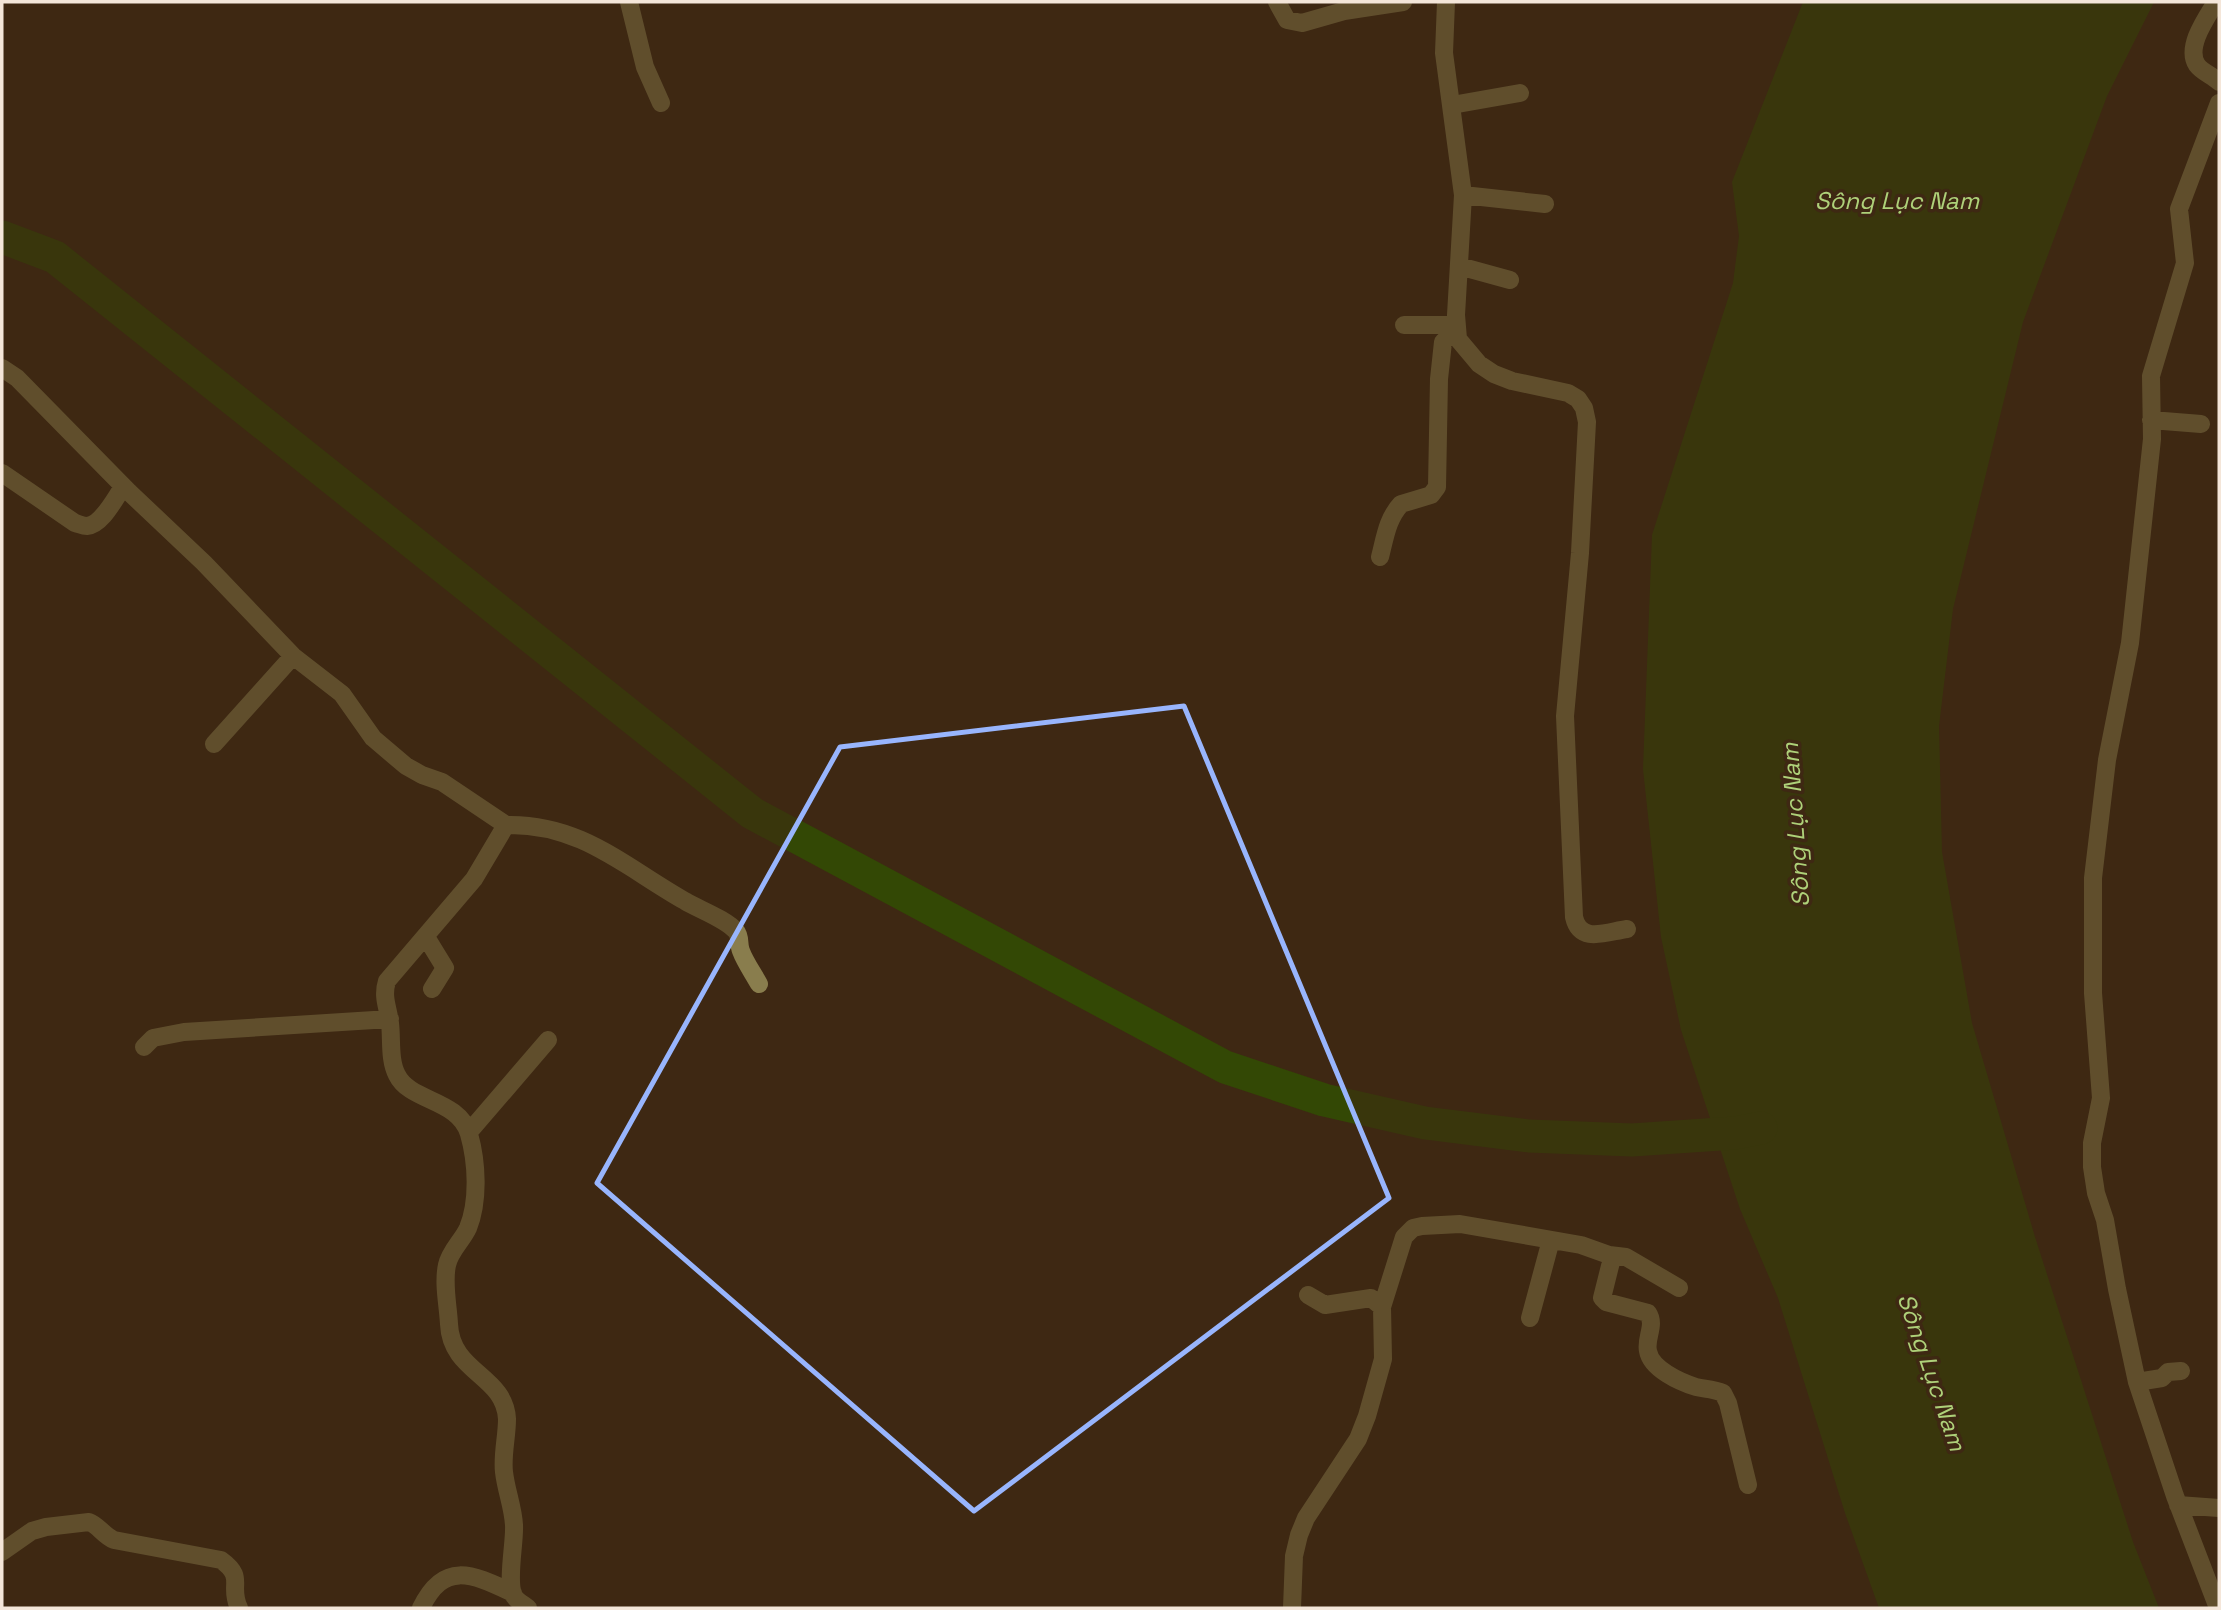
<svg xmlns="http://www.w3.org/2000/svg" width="2221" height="1610" font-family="'Space Grotesk',sans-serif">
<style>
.water{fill:#334805}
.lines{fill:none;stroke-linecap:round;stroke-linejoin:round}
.river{stroke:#334805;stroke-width:33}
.minor{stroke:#897d4d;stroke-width:18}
.marked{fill:none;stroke:#98b5fd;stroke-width:5;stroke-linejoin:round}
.labels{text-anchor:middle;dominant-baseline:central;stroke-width:7;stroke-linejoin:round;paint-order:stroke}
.water-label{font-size:24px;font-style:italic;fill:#aed179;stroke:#3e2813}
</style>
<rect width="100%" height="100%" fill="#3e2813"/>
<path class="water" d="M1803 2H2154L2107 96 2023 322 1953 609 1939 726 1942 852 1972 1023 2035 1237 2133 1542 2159 1608H1879L1845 1513 1778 1298 1740 1209 1681 1030 1661 937 1643 769 1652 535 1733 283 1739 236 1732 182Z"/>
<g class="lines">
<path class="river" d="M2 237 55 257 752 813 1225 1067 1324 1100 1425 1123 1529 1136 1632 1140 1735 1133 1761 1128"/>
<path class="minor" d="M629 2 645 67 661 103
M1277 2 1287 20 1302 23 1344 11 1403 2
M1446 2 1444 53 1463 195 1456 315 1458 339 1479 364 1494 374 1512 381 1568 393 1578 399 1584 408 1587 422 1580 553 1565 716 1574 917C1580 944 1606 932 1627 929
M2216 2C2207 17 2185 47 2197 65 2202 72 2213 76 2219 82
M1452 105 1520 93
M1463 195 1545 204
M1459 266 1510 280
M1404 325H1456
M2 368 17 378 129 492 204 563 293 656 342 694 373 738 406 766 422 775 442 782 506 825 474 879 387 981C382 997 388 1007 390 1023 392 1039 389 1060 397 1075 410 1102 459 1099 469 1134 477 1162 479 1201 468 1228 462 1241 450 1251 447 1265 443 1283 448 1305 449 1324 451 1373 505 1375 507 1419 507 1437 502 1455 504 1472 506 1490 513 1507 514 1525 515 1542 507 1579 513 1594 515 1600 523 1604 528 1608
M2151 420 2201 424
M2 473 75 523C79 524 83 526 87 526 102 525 115 498 123 487
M1380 557C1385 538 1387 519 1401 504L1431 495 1437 487 1439 379 1443 342 1456 330
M214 744 293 656
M506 825C580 823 625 867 685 901 698 909 726 919 736 931 741 937 738 944 741 951 745 962 753 973 759 984
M426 937 445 968 432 989
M144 1047 153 1038 184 1032 390 1019
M469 1132 548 1040
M1609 1255 1626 1257 1679 1288
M1308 1295 1325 1305 1371 1298 1382 1307
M1530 1318 1551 1240
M2137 1382 2162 1378 2168 1372 2181 1371
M2178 1505 2219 1508
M2 1552 32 1531 46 1527 89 1522C98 1525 104 1536 114 1540L221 1560C246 1578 228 1585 239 1608
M421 1608C444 1560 472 1574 513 1593
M1292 1608 1294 1556 1299 1535 1306 1518 1358 1439 1367 1416 1383 1359 1382 1307 1404 1237 1413 1228 1422 1226 1460 1224 1581 1245 1609 1255 1611 1262 1602 1298 1606 1302 1648 1313C1656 1325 1645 1338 1648 1351 1651 1369 1680 1382 1696 1387 1705 1389 1714 1389 1723 1393L1728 1403 1748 1485
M2218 1608 2175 1496 2137 1382 2117 1289 2105 1220 2096 1193 2092 1167V1143L2101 1098 2093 993V878L2107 760 2130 643 2152 439 2151 376 2185 263 2179 209 2219 103"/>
</g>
<path d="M0 0H2221V1610H0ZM1184 706 1389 1198 974 1511 597 1183 840 747Z" fill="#3e2813" fill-opacity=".55" fill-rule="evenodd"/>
<path class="marked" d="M1184 706 1389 1198 974 1511 597 1183 840 747Z"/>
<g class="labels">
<g class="water-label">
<text x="1897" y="200">Sông Lục Nam</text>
<text transform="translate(1795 825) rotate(-94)">Sông Lục Nam</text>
<text transform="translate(1932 1372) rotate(71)">Sông Lục Nam</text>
</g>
</g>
<rect width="2221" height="1610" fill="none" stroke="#f4e6d9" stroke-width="7"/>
</svg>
